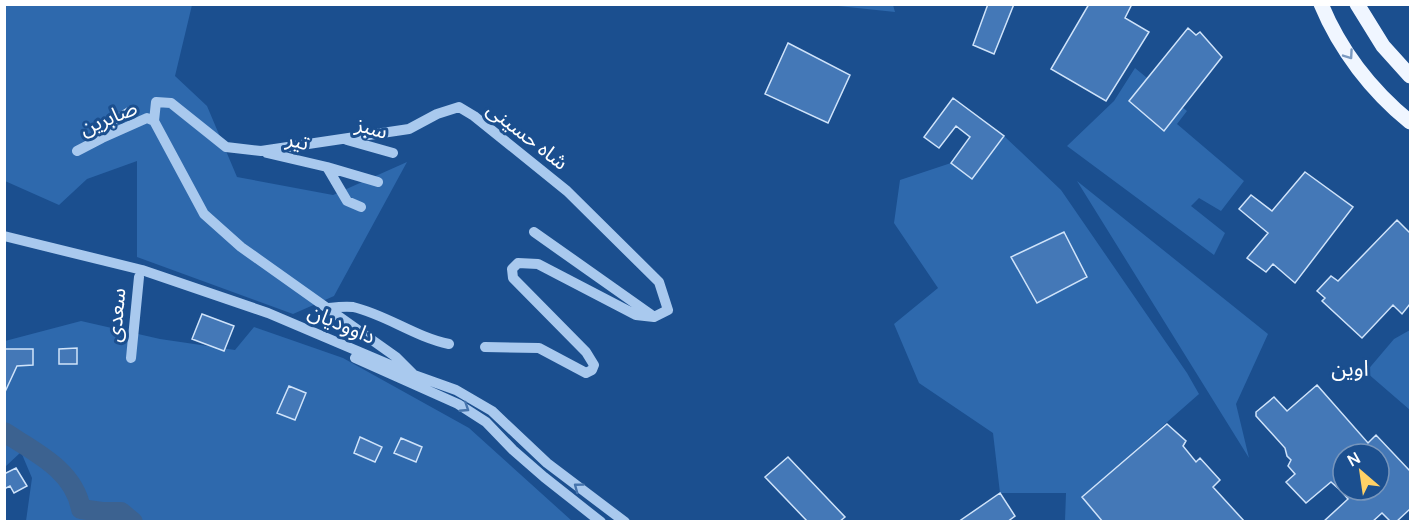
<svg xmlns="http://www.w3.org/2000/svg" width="1415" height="526" font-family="Manrope,'Noto Sans Arabic',sans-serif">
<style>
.green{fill:#2e69ad}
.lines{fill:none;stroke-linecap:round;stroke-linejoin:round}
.river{stroke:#3c6290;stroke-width:20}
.building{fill:#4478b7;stroke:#cfe3fa;stroke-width:1.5;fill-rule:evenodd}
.minor{stroke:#a9c9ee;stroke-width:10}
.major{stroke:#f0f6ff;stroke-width:15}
.oneway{stroke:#7b9ac1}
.oneway2{stroke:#4674ac}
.labels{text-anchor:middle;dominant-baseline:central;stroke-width:6;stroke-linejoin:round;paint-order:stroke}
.street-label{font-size:21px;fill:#fff;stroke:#1b4f8f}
.neighbourhood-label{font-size:22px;fill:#fff;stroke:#1b4f8f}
</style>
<rect width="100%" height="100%" fill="#1b4f8f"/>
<path class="green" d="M5 4 192 5 175 76 207 106 237 177 333 195 407 162 334 296 293 314 137 257V161L87 179 59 205 5 181Z
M829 5H893L895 12Z
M1135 68 1187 111 1177 124 1244 181 1221 211 1199 198 1191 206 1225 233 1214 255 1067 146 1114 101Z
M1004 136 1061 190 1187 373 1199 394 1083 496 1103 521H1065L1066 493H1000L993 433 919 383 894 324 938 288 894 223 900 180 951 163 972 179Z
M1077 181 1268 334 1236 404 1249 458Z
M81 321 160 339 235 350 254 327 343 358 469 428 572 521H26L32 478 21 452 5 467V341Z
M1410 330V410L1366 372 1394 339Z"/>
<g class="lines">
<path class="river" d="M4 432C35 452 74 470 81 509L102 512H121L133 522"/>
</g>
<path class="building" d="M988 4H1014L994 54 973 45Z
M1089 4H1132L1125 18 1149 32 1106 101 1051 69Z
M1188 28 1196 35 1200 32 1222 57 1164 131 1129 101Z
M788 43 850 75 828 123 765 94Z
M953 98 1004 136 972 179 951 163 970 137 956 126 939 148 924 137Z
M129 107 133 116 110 126 107 121Z
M1305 172 1353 207 1295 283 1273 264 1266 272 1247 258 1268 233 1239 209 1251 195 1272 211Z
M1397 220 1410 233V304L1402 314 1393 305 1362 338 1322 301 1325 298 1317 291 1331 276 1338 281Z
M1064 232 1087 277 1037 303 1011 257Z
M202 314 234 326 224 351 192 339Z
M77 348V364H59V349Z
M4 349H33V365L17 366 4 394Z
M1317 385 1368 443 1376 435 1410 471V509L1396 522H1391L1382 513 1372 522H1323L1348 499 1340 490 1331 482 1306 503 1286 482 1295 474 1288 466 1291 460 1287 456 1285 448 1256 416V412L1274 397 1287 411ZM1343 454H1379V490H1343Z
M289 386 306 393 295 420 277 413Z
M1167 424 1186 441 1183 446 1196 462 1200 458 1220 480 1213 487 1245 522H1103L1082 497Z
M360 437 382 447 375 462 354 453Z
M401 438 422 447 416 462 394 453Z
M788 457 845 517 839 522H808L765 477Z
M16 468 27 486 14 493 10 486 4 489V474Z
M1000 493 1015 516 1007 522H958Z"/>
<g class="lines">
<path class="minor" d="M347 140 393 153
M77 151 102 138 147 118 154 121
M267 153 327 167 347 201 361 207
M327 167 378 182
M534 232 653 316
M4 236 142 270 268 313 414 375 456 390 492 411 547 463 625 522
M329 308C337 307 346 306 353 307 387 315 415 337 449 344
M131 358 139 277
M355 358 458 404 486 422 513 450 544 477 601 522
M412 383 414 375 396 357 241 247 204 214 154 121 156 102 171 103 226 147 261 151 409 129 437 114 459 107 474 116 567 191 659 282 668 310 654 317 636 315 538 264 518 263 512 269 513 278 586 352 594 365 592 370 586 373 539 348 485 347"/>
<path class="major" d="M1321 4C1340 50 1372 91 1410 122
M1357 4 1383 46 1410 76"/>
</g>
<defs><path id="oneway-chevron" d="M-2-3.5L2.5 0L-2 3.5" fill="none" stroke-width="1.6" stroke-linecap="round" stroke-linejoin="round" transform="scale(1.5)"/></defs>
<use class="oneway" href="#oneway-chevron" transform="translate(1349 55) rotate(55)"/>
<g class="oneway2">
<use href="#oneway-chevron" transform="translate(465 408) rotate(33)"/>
<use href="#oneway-chevron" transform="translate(578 487) rotate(-143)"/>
</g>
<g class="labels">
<g class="street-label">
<text transform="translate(108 117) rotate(-22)">صابرین</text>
<text transform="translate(372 127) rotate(16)">سبز</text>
<text transform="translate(528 135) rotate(38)">شاه حسینی</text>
<text transform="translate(298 140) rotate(14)">تیر</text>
<text transform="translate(115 315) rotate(-85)">سعدی</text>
<text transform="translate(342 323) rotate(23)">داوودیان</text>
</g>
<g class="neighbourhood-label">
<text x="1350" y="368">اوین</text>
</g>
</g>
<rect width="1415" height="526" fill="none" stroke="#ffffff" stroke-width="12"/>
<g transform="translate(1361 472) rotate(331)"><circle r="28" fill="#1b4f8f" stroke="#7695bc" stroke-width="1.5"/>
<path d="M0-4.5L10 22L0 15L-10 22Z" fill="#ffd166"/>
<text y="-9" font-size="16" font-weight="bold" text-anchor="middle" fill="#ffffff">N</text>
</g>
</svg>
